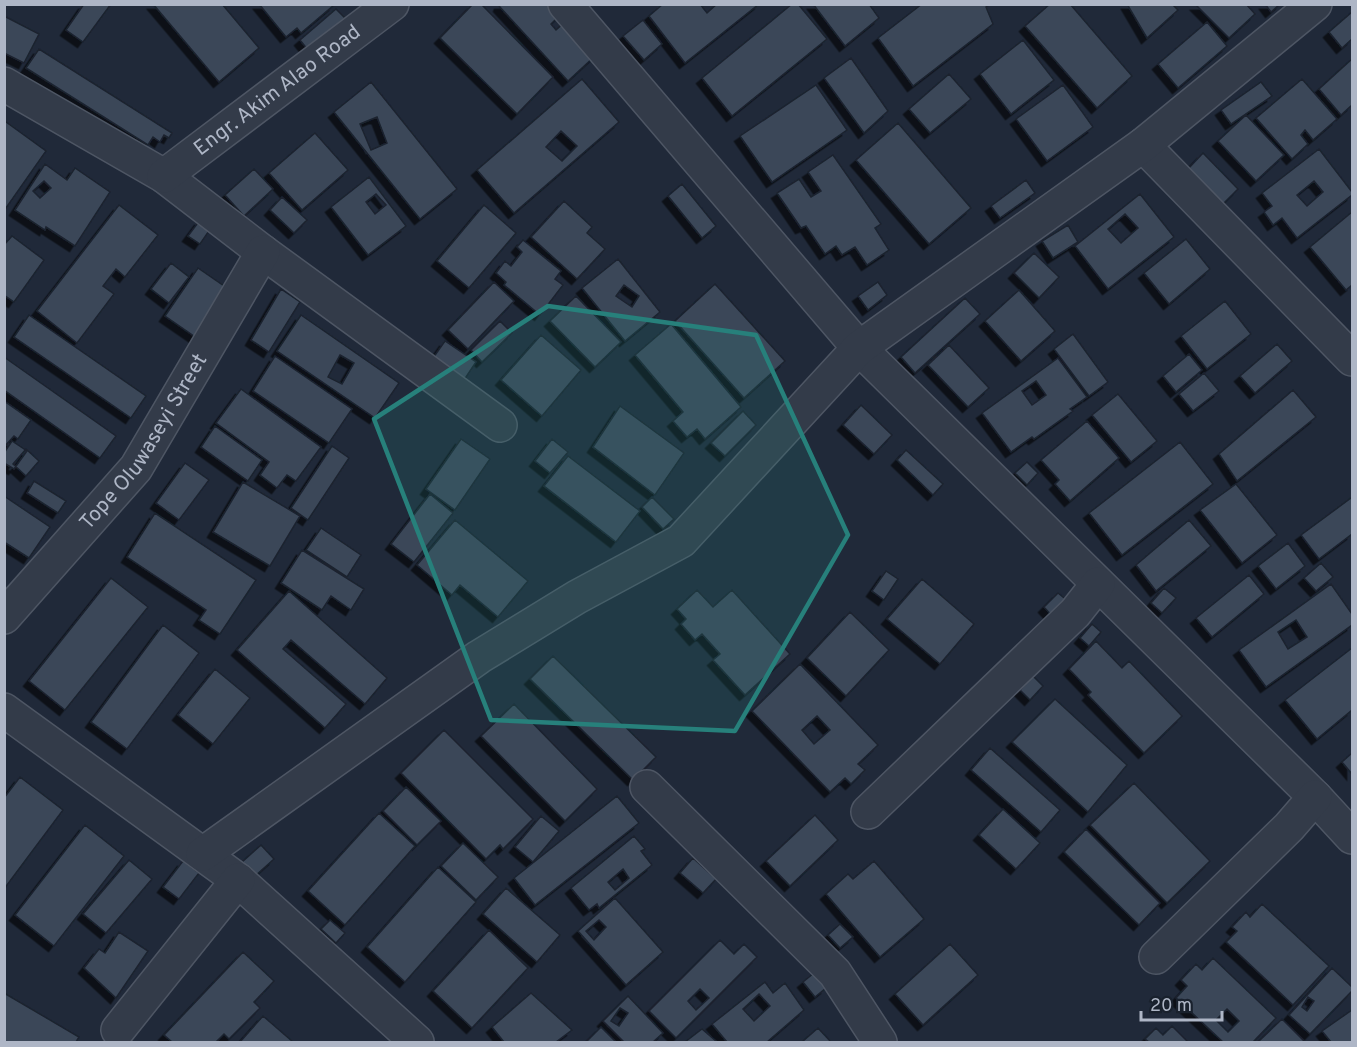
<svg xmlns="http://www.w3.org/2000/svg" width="1357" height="1047" font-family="Overpass,sans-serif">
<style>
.building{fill:#3b4759;stroke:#1b232f;stroke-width:1.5;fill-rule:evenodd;filter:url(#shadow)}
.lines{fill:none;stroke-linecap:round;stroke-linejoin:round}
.minor-casing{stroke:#4e5664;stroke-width:36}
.minor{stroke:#333b49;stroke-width:33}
.marked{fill:#27807b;fill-opacity:0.2;stroke:#27807b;stroke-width:4.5;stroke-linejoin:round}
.labels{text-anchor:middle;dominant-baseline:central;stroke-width:6;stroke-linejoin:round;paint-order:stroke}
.street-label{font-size:21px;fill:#aeb6c6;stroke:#19212d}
</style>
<defs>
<filter id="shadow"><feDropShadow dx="-5.5" dy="5.5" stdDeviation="0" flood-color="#0009"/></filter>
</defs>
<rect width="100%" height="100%" fill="#202939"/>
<path class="building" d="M84 4H111L83 42 66 30Z
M153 4H222L259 48 219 82Z
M259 4H334V5L301 33 297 28 286 37Z
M473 4H481L553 77 517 114 440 38Z
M500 4H550L560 15 551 24 556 30 566 21 596 55 568 81 499 6Z
M663 4H700L707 13 717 4H759L685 63 649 16Z
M792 4H798L827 39 732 116 702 78Z
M813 4H869L879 18 845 46Z
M922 4H990L986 7 993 24 913 86 878 38Z
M1050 4H1070L1132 76 1097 108 1025 26Z
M1127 4H1172L1178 10 1147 38Z
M1246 4 1255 14 1229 38 1196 5Z
M1265 4H1280L1271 12Z
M336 9 345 18 308 50 300 40Z
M1352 12V39L1342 48 1329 32Z
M4 16 39 34 24 63 4 53Z
M643 20 662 44 644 60 623 36Z
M1207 22 1227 46 1178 88 1158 64Z
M1023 40 1054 80 1011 114 980 74Z
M39 49 172 133 169 138 164 135 160 142 153 137 148 145 26 68Z
M851 58 888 111 864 133 824 78Z
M1352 59V105L1341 115 1319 89Z
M949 74 971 99 930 133 909 109Z
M582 79 619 122 514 213 477 170ZM561 131 577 146 562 161 546 147Z
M1302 79 1337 119 1313 140 1305 130 1301 135 1308 144 1292 159 1256 118Z
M371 82 457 189 420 219 334 112ZM377 117 387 143 371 150 360 124Z
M1261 82 1272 96 1231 124 1221 110Z
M816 85 847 130 772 182 740 136Z
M1063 85 1093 127 1047 161 1016 119Z
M1246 115 1284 155 1256 181 1218 141Z
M6 122 46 151 6 208 4 207V124Z
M898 123 971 208 929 244 856 160Z
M315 133 348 170 302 210 269 173Z
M1319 149 1352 192V195L1297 238 1282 218 1273 225 1264 212 1272 206 1262 193ZM1314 181 1323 192 1307 206 1297 195Z
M1203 153 1238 189 1223 204 1188 169Z
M833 155 881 224 875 228 889 250 867 265 855 247 842 255 836 246 825 254 806 226 801 228 777 193 799 179 811 197 821 191 808 172Z
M45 164 67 180 75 168 110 192 75 246 46 227 45 230 15 210ZM44 181 51 188 40 198 33 191Z
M254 169 273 189 244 216 225 195Z
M369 177 406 226 368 255 331 207ZM376 194 386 205 375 214 366 202Z
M1026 180 1035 193 1000 218 991 206Z
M682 184 716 226 702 238 668 196Z
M1140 194 1174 237 1108 289 1075 246ZM1125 214 1138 228 1121 243 1108 229Z
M282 197 307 220 294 233 270 210Z
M564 201 592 227 587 233 605 249 577 279 531 237Z
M119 205 158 235 125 277 116 269 103 286 114 294 77 343 37 311Z
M484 205 516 233 469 288 437 261Z
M1352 212V285L1346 290 1310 247Z
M200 220 211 228 200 244 188 236Z
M1068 225 1078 242 1053 258 1042 241Z
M12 236 44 260 14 302 4 295V245Z
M1186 239 1210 269 1169 304 1144 273Z
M523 240 561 271 555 279 563 285 540 315 504 285 506 282 496 273 505 261 511 266 522 252 517 247Z
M1034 253 1059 277 1039 298 1014 273Z
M618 259 660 312 625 341 582 288ZM624 285 639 296 632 307 616 296Z
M171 263 189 277 169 303 151 289Z
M198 268 237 295 204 343 165 316Z
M494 282 514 301 468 349 448 330Z
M878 282 887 295 868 310 858 296Z
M715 284 785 361 744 398 675 321Z
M281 289 300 302 269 352 251 340Z
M1019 290 1055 331 1021 361 985 321Z
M576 296 621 342 595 367 550 321Z
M965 298 980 314 915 373 901 357Z
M1225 301 1251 334 1207 369 1181 336Z
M29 315 146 396 131 418 14 337Z
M301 315 399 383 375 418 277 351ZM340 355 354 363 342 384 328 377Z
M500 321 512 333 482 362 471 350Z
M671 324 741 407 705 439 697 429 687 437 673 421 683 412 635 355Z
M1073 334 1108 382 1089 396 1054 349Z
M541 335 581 370 542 416 501 380Z
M445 341 476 362 464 380 433 358Z
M1277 344 1292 361 1255 393 1240 376Z
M949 345 989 388 968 407 928 365Z
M1189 354 1202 370 1176 392 1163 376Z
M275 356 352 409 329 443 253 391Z
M4 357 116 436 100 458 4 390Z
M1058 358 1087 397 1070 409 1073 411 1034 439 1032 437 1011 452 982 413ZM1036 381 1046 395 1032 405 1022 391Z
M1204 373 1219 391 1193 411 1179 394Z
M241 389 321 447 296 481 287 475 277 488 260 475 269 462 216 423Z
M1293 390 1316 417 1237 481 1219 454Z
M1118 394 1157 441 1131 462 1092 415Z
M4 401 31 420 18 439 14 436 4 447Z
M861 405 892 435 874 454 843 425Z
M620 406 684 453 655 495 593 447Z
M743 411 756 425 725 456 711 443Z
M1087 421 1119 458 1070 501 1055 484 1059 480 1041 460Z
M215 426 262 460 248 481 201 447Z
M461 439 490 459 455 510 426 489Z
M552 439 568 452 550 473 535 461Z
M12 441 27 451 14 469 4 463V453Z
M1180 442 1213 484 1122 555 1089 513Z
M332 446 349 458 308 520 291 508Z
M26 449 39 461 26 476 13 464Z
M906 450 943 484 933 495 897 460Z
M568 456 640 511 616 542 544 486Z
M1027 462 1038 473 1027 485 1015 473Z
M185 463 209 480 179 520 156 503Z
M34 481 66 501 58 513 27 493Z
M243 482 300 516 270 566 213 532Z
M1236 484 1277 535 1242 563 1200 510Z
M430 494 453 513 414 562 391 544Z
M4 496 50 527 29 558 4 542Z
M652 497 674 519 663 529 642 507Z
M1351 498 1352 500V534L1319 559 1301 535Z
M155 513 256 580 220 634 199 620 206 610 127 557Z
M455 520 528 581 498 617 460 585 452 595 417 565Z
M1189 520 1211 546 1156 591 1136 565Z
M321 528 361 555 347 577 306 550Z
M1288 543 1305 566 1276 589 1258 566Z
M302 550 364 589 351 610 331 596 322 610 281 583Z
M1321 563 1333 577 1316 591 1304 578Z
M886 571 898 579 884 600 872 591Z
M1249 575 1264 594 1212 637 1196 618Z
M111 578 148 607 65 710 29 681Z
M922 579 974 624 940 664 887 619Z
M1331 584 1352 614V625L1266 687 1239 650ZM1296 620 1307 637 1288 649 1278 632Z
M1164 588 1176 598 1162 613 1151 603Z
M697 590 713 607 732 590 790 654 745 695 713 660 720 654 702 634 695 640 681 624 686 619 677 609Z
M289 591 387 678 365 704 291 640 283 649 346 704 325 728 237 650Z
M1058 593 1069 602 1053 617 1044 607Z
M850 612 889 650 846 696 807 658Z
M1092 624 1101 632 1089 646 1080 638Z
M163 625 199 653 127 749 91 722Z
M1096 641 1122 668 1129 661 1182 716 1144 753 1088 695 1091 692 1069 669Z
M1352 648V710L1317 739 1285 700Z
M553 656 656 757 633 780 530 679Z
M800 664 878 745 858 764 865 770 851 784 845 778 830 792 752 711ZM817 716 830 730 814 744 802 730Z
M215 669 250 698 213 744 178 715Z
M1033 676 1043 686 1030 700 1020 690Z
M1055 699 1127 765 1088 812 1012 742Z
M514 704 597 789 565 821 481 736Z
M444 730 533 819 503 849 500 845 486 859 401 773Z
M990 748 1060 810 1041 832 971 770Z
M1352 753V774L1342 762Z
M20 777 63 810 4 889V798Z
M1134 783 1210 861 1167 903 1090 825Z
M406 787 441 821 417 845 383 811Z
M617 796 639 823 535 905 514 878Z
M1003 809 1040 843 1016 869 979 835Z
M379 813 415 846 345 925 308 891Z
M815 815 838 840 790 886 766 861Z
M541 816 559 831 533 862 515 847Z
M85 825 124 856 54 946 15 915Z
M1086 829 1160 903 1139 925 1064 852Z
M634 836 645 849 641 851 652 865 599 908 597 904 589 910 571 888ZM623 869 629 878 615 890 608 882Z
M463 843 498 877 476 900 441 866Z
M261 845 274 859 254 877 241 863Z
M693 858 716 879 703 893 680 873Z
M129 860 152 879 106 933 83 914Z
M183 861 199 873 179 899 163 887Z
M874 861 924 919 880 957 826 894 848 874 853 879Z
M438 867 476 902 405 982 367 947Z
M506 888 560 935 537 962 483 914Z
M615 898 663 952 626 985 578 931ZM599 920 606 927 594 940 586 931Z
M1262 904 1329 966 1293 1005 1226 942 1237 931 1232 927 1246 912 1250 917Z
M330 920 345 933 336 943 321 929Z
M840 924 853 937 840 948 828 935Z
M489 930 528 968 472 1028 433 991Z
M119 932 148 951 116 998 84 968 99 949 105 953Z
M720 940 734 954 744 944 757 957 676 1038 649 1011ZM700 989 709 998 696 1010 688 1001Z
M950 944 978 975 923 1025 895 994Z
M243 952 274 981 254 1002 260 1008 229 1039 224 1034 216 1042H172L164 1035Z
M1213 958 1276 1018 1253 1042H1223L1176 998 1187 986 1181 980 1196 964 1202 970ZM1227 1009 1239 1021 1228 1032 1216 1020Z
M1332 968 1352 987V991L1310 1034 1289 1015ZM1308 997 1314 1001 1307 1011 1302 1007Z
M814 973 826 988 815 997 803 982Z
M765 982 773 993 785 983 804 1010 767 1042H727L712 1024ZM759 994 770 1006 754 1021 743 1009Z
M4 993 79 1037 76 1042H4Z
M531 993 572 1030 556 1042H504L492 1027Z
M628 996 663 1033 653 1042H624L603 1021ZM620 1008 628 1013 619 1026 611 1021Z
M1352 1010V1042H1331L1322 1031Z
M263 1016 293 1042H240Z
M1282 1019 1305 1042H1258Z
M1172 1026 1188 1042H1149L1145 1039 1156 1028 1163 1035Z
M601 1027 616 1042H586Z
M818 1028 831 1042H802Z
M702 1029 717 1042H685Z"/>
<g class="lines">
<g class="minor-casing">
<g id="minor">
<path d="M565 4 859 348 1315 797 1352 837"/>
<path d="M4 84 164 176 263 252 500 425"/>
<path d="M1143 145 1352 359"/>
<path id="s1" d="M164 176 392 4"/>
<path id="s2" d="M4 617 136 468 263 252"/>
<path d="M4 710 238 880 417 1042"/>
<path d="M647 787 835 973 880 1042"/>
<path d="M868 812 1075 613 1098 584"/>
<path d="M203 854 479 657 577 597 681 541 859 348 1143 145 1315 4"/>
<path d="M1156 957 1289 827 1315 797"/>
<path d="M118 1030 238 880"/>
</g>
</g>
<use href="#minor" class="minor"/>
</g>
<path class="marked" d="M548 306 756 335 848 535 735 731 491 720 374 419Z"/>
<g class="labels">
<g class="street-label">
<text stroke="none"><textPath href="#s1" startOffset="142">Engr. Akim Alao Road</textPath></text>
<text stroke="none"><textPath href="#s2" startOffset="225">Tope Oluwaseyi Street</textPath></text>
</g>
</g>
<rect width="1357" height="1047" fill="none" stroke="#aeb6c6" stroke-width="12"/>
<path d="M1141 1011v9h81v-9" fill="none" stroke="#aeb6c6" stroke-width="3"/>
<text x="1150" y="1011" font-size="18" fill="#aeb6c6" stroke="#19212d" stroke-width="4.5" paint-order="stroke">20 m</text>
</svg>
